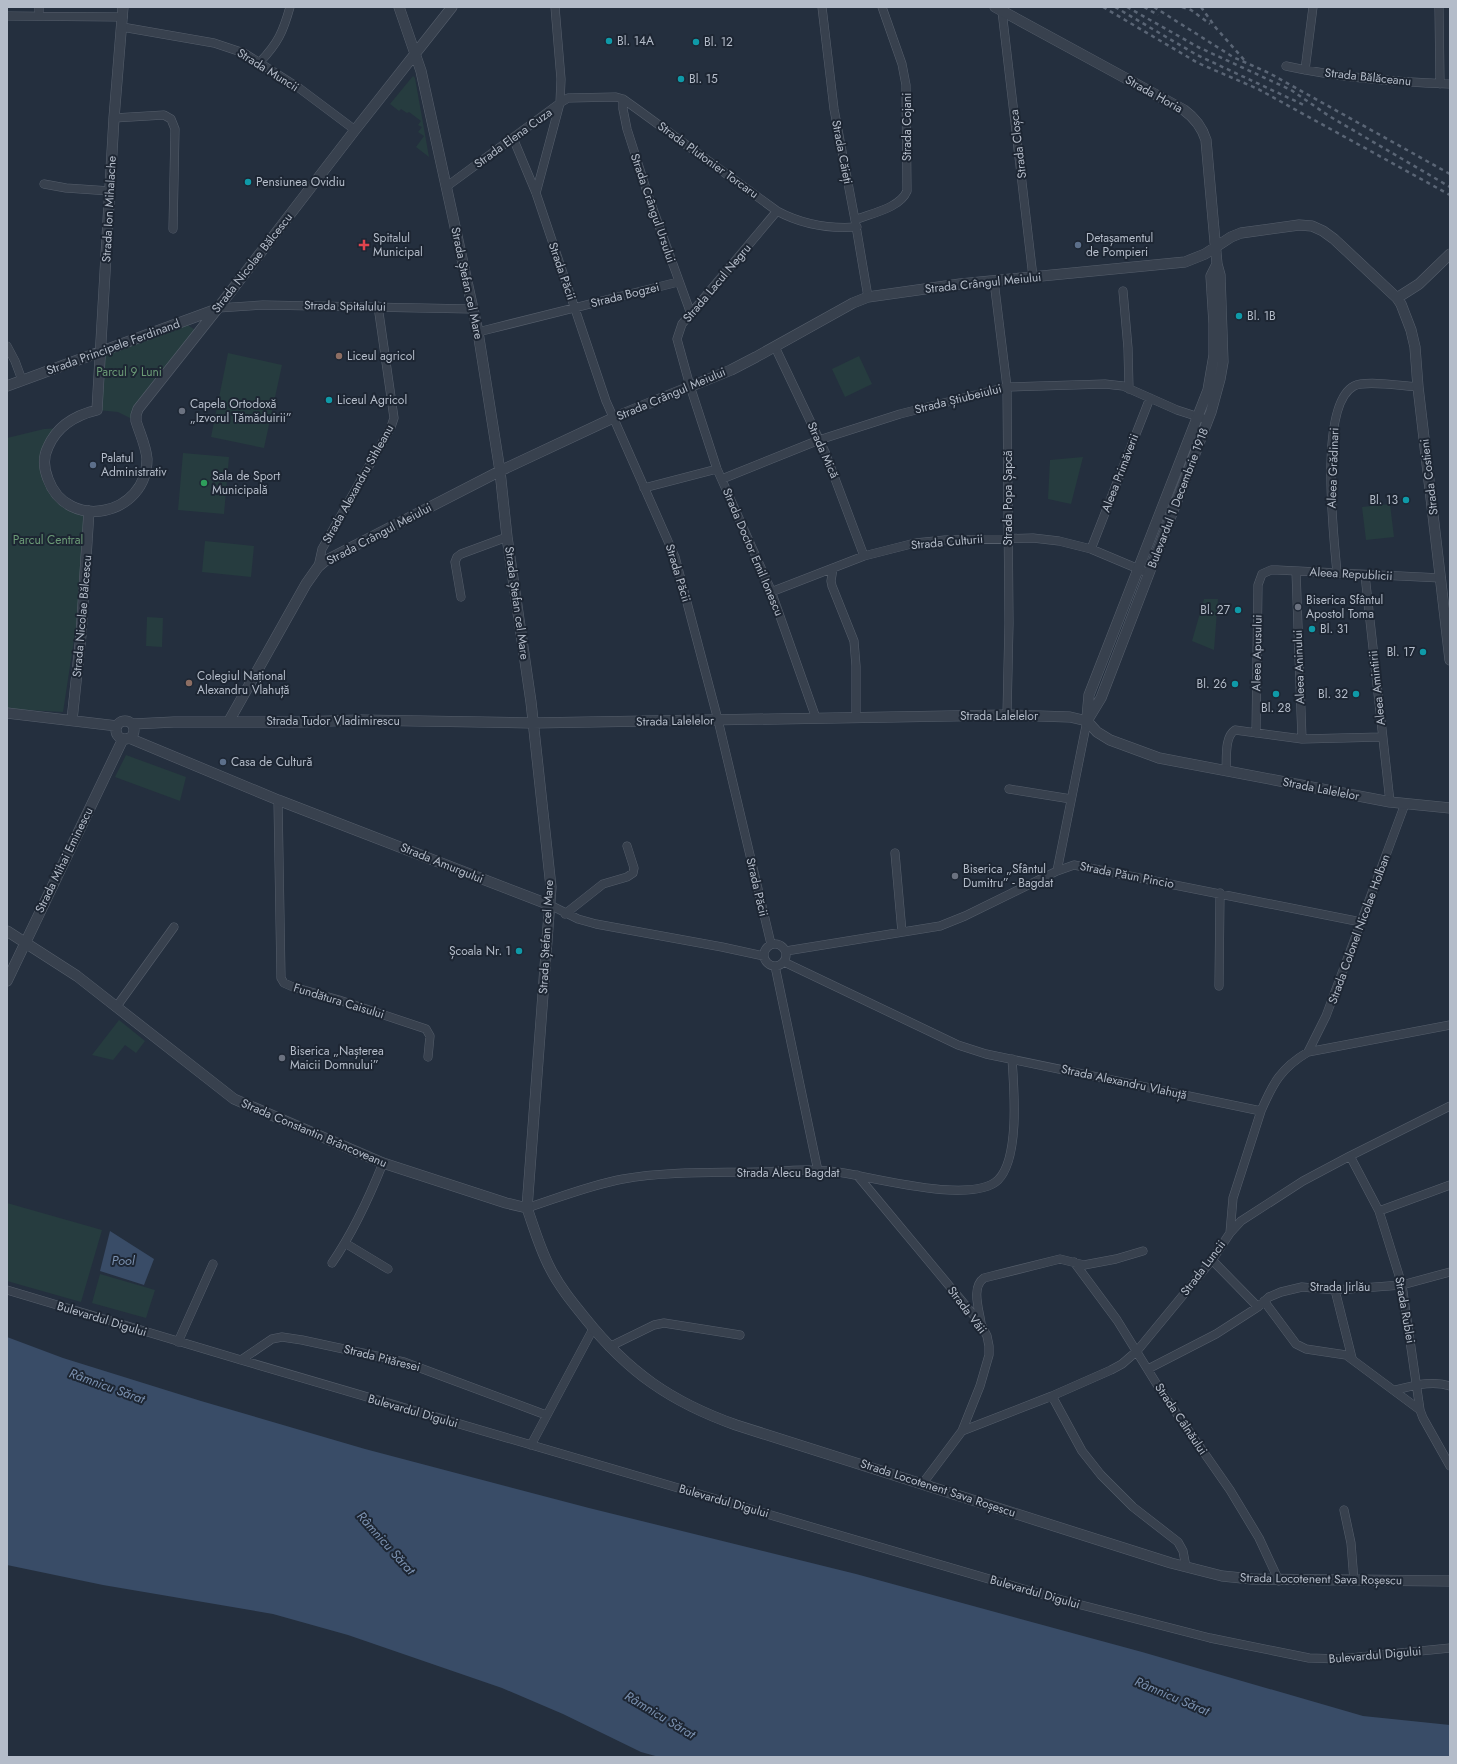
<svg xmlns="http://www.w3.org/2000/svg" width="1457" height="1764" font-family="Jost,sans-serif">
<style>
.green{fill:#263c3f}
.water{fill:#394c67}
.lines{fill:none;stroke-linecap:round;stroke-linejoin:round}
.minor-casing{stroke:#565f6c;stroke-width:9}
.tertiary-casing{stroke:#565f6c;stroke-width:11}
.minor{stroke:#38414e;stroke-width:8}
.tertiary{stroke:#38414e;stroke-width:10}
.rail{stroke:#5a6575;stroke-width:2.5;stroke-dasharray:4 4;stroke-linecap:butt}
.culture-dot{fill:#0f9aa8;stroke:#1d2633;stroke-width:1.5}
.health-dot{fill:#e0444e;stroke:#1d2633;stroke-width:1.5}
.service-dot{fill:#5c6f8a;stroke:#1d2633;stroke-width:1.5}
.education-dot{fill:#8d6e63;stroke:#1d2633;stroke-width:1.5}
.worship-dot{fill:#6b7280;stroke:#1d2633;stroke-width:1.5}
.leisure-dot{fill:#2e9e5b;stroke:#1d2633;stroke-width:1.5}
.labels{text-anchor:middle;dominant-baseline:central;stroke-width:4;stroke-linejoin:round;paint-order:stroke}
.poi-label{font-size:12px;fill:#b4bcc9;stroke:#1d2633;text-anchor:start}
.street-label{font-size:12px;fill:#b4bcc9;stroke:#1d2633}
.park-label{font-size:12px;fill:#6b9a76;stroke:#1d2633}
.water-label{font-size:13px;font-style:italic;fill:#7c92b1;stroke:#1d2633}
</style>
<rect width="100%" height="100%" fill="#242f3e"/>
<path class="green" d="M413 76 415 78 429 157 416 147 424 136 418 132 422 127 418 125 421 121 409 112 407 113 401 109 399 111 390 104Z
M182 321 198 332 167 371 136 421 118 412 97 410 101 350Z
M228 353 282 365 264 448 211 437Z
M859 356 872 384 845 397 832 369Z
M61 428 47 450 53 490 89 511 88 548 63 712 7 709V438L44 429Z
M183 453 229 457 224 514 178 510Z
M1083 457 1071 504 1048 499 1050 460Z
M1390 504 1394 537 1366 540 1362 507Z
M205 541 254 546 251 577 202 572Z
M1204 599H1218L1214 650 1192 641Z
M147 617 163 618 162 647 146 646Z
M126 755 186 777 180 801 115 777Z
M119 1020 145 1041 136 1053 125 1045 113 1060 92 1055Z
M7 1203 102 1230 81 1302 7 1281Z
M100 1274 155 1290 146 1318 92 1303Z"/>
<path class="water" d="M110 1231 154 1259 144 1285 100 1271Z
M7 1337 63 1358 201 1401 365 1449 589 1508 856 1574 1142 1652 1363 1716 1450 1725V1757H659L641 1752 563 1714 502 1688 348 1635 273 1614 103 1585 7 1565Z"/>
<g class="lines">
<g class="minor-casing">
<path id="minor" d="M39 7V16
M822 7 834 109 855 220 868 297
M1439 7 1440 84
M1002 11 1033 277
M7 16 123 17
M122 27 214 43 244 53 299 88 355 130
M260 62C278 43 283 32 290 7
M1286 66C1340 78 1395 82 1450 84
M1305 70 1313 7
M623 99V109L627 129 649 198 691 314
M114 118 164 115 171 119 175 129 173 229
M513 138 536 193 606 401 675 557 718 720 771 944
M44 184 66 188 110 191
M446 187 560 103 561 79 555 7
M536 193 560 103 568 98 616 97 623 99 637 109 777 211C803 225 828 229 857 227
M777 211 682 324 677 339 690 386 717 469 770 588 816 718
M855 220C872 213 900 208 907 191L906 85 902 64 882 7
M994 281 1007 387 1009 623 1007 715
M1123 291 1128 348 1129 389
M218 308 263 305 473 309
M478 332 678 282
M7 346 15 361 22 380
M775 347 825 452 864 556
M722 479 819 440 900 414 1007 387 1105 384 1123 386 1177 410 1208 420
M644 488 717 469
M1091 549 1150 398
M318 567 322 549 391 427 394 418 378 306
M833 568 831 581 832 586 854 641 856 666V717
M1296 571 1302 739
M1337 573C1334 537 1318 405 1354 386 1366 380 1403 386 1418 387
M1365 575 1390 802
M771 592 864 556 915 543 945 540 1033 538 1059 541 1091 549 1148 573
M461 597 455 562 457 557 461 554 507 537
M1256 733 1258 585 1262 574 1271 570H1277L1441 578
M1226 771C1227 759 1224 737 1235 730L1302 739 1382 737
M1009 789 1071 799
M278 800 281 978 284 983 293 987 339 1000 426 1029 430 1036 428 1057
M895 853 902 932
M1057 871 1087 721
M550 905 578 919 596 924 722 947 764 956
M565 914 603 884 627 877 633 873 634 868 627 846
M764 955a11 11 0 1 1 22 0a11 11 0 1 1-22 0Z
M786 951 940 926 965 916 1057 871 1074 865 1361 922
M784 962 958 1045 986 1054 1261 1111C1273 1083 1281 1068 1308 1052L1450 1025
M775 966 818 1171
M1219 986 1220 893
M117 1006 174 927
M1308 1052 1326 1016 1405 804
M1350 1156 1379 1211 1402 1285 1420 1410 1423 1418 1450 1466
M857 1175 981 1324 987 1336 989 1346V1355L980 1386 962 1431 923 1483
M527 1208C558 1198 590 1185 623 1179 667 1171 714 1173 759 1172 784 1171 812 1168 838 1172 872 1177 972 1205 998 1180 1020 1158 1014 1088 1012 1059
M1379 1211 1450 1185
M1230 1233 1233 1198 1261 1111
M345 1243 388 1269
M1212 1260 1258 1307
M1074 1262 1117 1320 1161 1391 1230 1490 1259 1538 1279 1581
M332 1263C354 1231 369 1198 383 1163
M7 1290 241 1360 1054 1598 1210 1638 1309 1658 1340 1659 1450 1648
M1335 1290 1352 1358
M1264 1301 1296 1344 1306 1349 1346 1355 1420 1410
M981 1323C979 1309 971 1287 984 1278L1060 1259 1084 1265 1116 1259 1143 1251
M178 1342 213 1264
M609 1347 654 1325 664 1323 740 1335
M241 1360 272 1339 282 1337 302 1340 404 1362 546 1415
M1148 1369 1216 1334 1258 1307 1269 1297 1281 1292 1302 1287 1335 1290 1402 1285 1450 1272
M1395 1390C1413 1386 1432 1380 1450 1386
M1052 1396 1082 1451 1101 1475 1133 1507 1178 1542 1183 1551 1186 1567
M962 1431 1052 1396 1111 1370 1122 1364 1137 1351 1212 1260 1230 1233 1241 1221 1303 1181 1350 1156 1450 1106
M531 1445 593 1329
M1344 1510 1351 1543 1354 1581"/>
</g>
<g class="tertiary-casing">
<path id="tertiary" d="M123 7 114 118 97 410C76 415 57 426 48 447 43 457 44 469 48 479 67 532 147 516 147 459 146 446 140 434 136 421V415L138 409 218 308 355 130 452 7
M399 7 421 71 478 332 500 471 507 537 531 702 551 887 527 1208C534 1228 540 1249 550 1268 559 1286 572 1302 585 1318 628 1372 671 1402 736 1425L1171 1563 1222 1576 1252 1579 1450 1581
M995 7 1184 110C1195 118 1202 127 1206 140L1217 264 1220 275 1223 362 1220 379 1211 412 1101 698 1087 721
M1397 298 1419 284 1450 254
M7 386 217 309
M7 713 117 726
M1087 718 1089 695 1208 390 1214 355V324L1211 276 1217 264
M72 720 81 635 89 511
M116 730a9 9 0 1 1 18 0a9 9 0 1 1-18 0Z
M229 721 306 584 318 567 325 561 500 471 613 418 731 370 756 357 853 303 868 297 960 284 1185 262 1205 254 1231 237 1241 233 1299 225 1312 226 1323 231 1334 239 1397 298 1401 304 1411 330 1415 347 1418 387 1450 660
M133 724 174 722H300L359 720 532 723 1007 715 1070 717 1087 721 1097 732 1110 740 1159 758 1390 802 1450 808
M129 738 278 800 550 905
M7 931 77 976 234 1099 383 1163 506 1203 527 1208
M7 981 123 739"/>
</g>
<use href="#minor" class="minor"/>
<use href="#tertiary" class="tertiary"/>
<path class="rail" d="M1103 7 1198 63 1258 89 1450 195
M1115 7 1197 55 1306 106
M1127 7 1198 47 1291 90 1329 116 1450 187
M1144 7 1158 15
M1154 7 1233 57 1269 73 1450 174
M1182 7 1191 10 1210 24
M1201 7 1216 28 1246 62"/>
</g>
<g class="culture-dot">
<circle cx="609" cy="41" r="4"/>
<circle cx="696" cy="42" r="4"/>
<circle cx="681" cy="79" r="4"/>
<circle cx="248" cy="182" r="4"/>
<circle cx="1239" cy="316" r="4"/>
<circle cx="329" cy="400" r="4"/>
<circle cx="1406" cy="500" r="4"/>
<circle cx="1238" cy="610" r="4"/>
<circle cx="1312" cy="629" r="4"/>
<circle cx="1423" cy="652" r="4"/>
<circle cx="1235" cy="684" r="4"/>
<circle cx="1276" cy="694" r="4"/>
<circle cx="1356" cy="694" r="4"/>
<circle cx="519" cy="951" r="4"/>
</g>
<path class="health-dot" d="M362 239h4v4h4v4h-4v4h-4v-4h-4v-4h4z"/>
<g class="service-dot">
<circle cx="1078" cy="245" r="4"/>
<circle cx="93" cy="465" r="4"/>
<circle cx="223" cy="762" r="4"/>
</g>
<g class="education-dot">
<circle cx="339" cy="356" r="4"/>
<circle cx="189" cy="683" r="4"/>
</g>
<g class="worship-dot">
<circle cx="182" cy="411" r="4"/>
<circle cx="1298" cy="607" r="4"/>
<circle cx="955" cy="876" r="4"/>
<circle cx="282" cy="1058" r="4"/>
</g>
<circle class="leisure-dot" cx="204" cy="483" r="4"/>
<g class="labels">
<g class="poi-label">
<text x="617" y="41">Bl. 14A</text>
<text x="704" y="42">Bl. 12</text>
<text x="689" y="79">Bl. 15</text>
<text x="256" y="182">Pensiunea Ovidiu</text>
<text x="373" y="238">Spitalul<tspan x="373" dy="14">Municipal</tspan></text>
<text x="1086" y="238">Detașamentul<tspan x="1086" dy="14">de Pompieri</tspan></text>
<text x="1247" y="316">Bl. 1B</text>
<text x="347" y="356">Liceul agricol</text>
<text x="337" y="400">Liceul Agricol</text>
<text x="190" y="404">Capela Ortodoxă<tspan x="190" dy="14">„Izvorul Tămăduirii”</tspan></text>
<text x="101" y="458">Palatul<tspan x="101" dy="14">Administrativ</tspan></text>
<text x="212" y="476">Sala de Sport<tspan x="212" dy="14">Municipală</tspan></text>
<text x="1398" y="500" text-anchor="end">Bl. 13</text>
<text x="1306" y="600">Biserica Sfântul<tspan x="1306" dy="14">Apostol Toma</tspan></text>
<text x="1230" y="610" text-anchor="end">Bl. 27</text>
<text x="1320" y="629">Bl. 31</text>
<text x="1415" y="652" text-anchor="end">Bl. 17</text>
<text x="197" y="676">Colegiul Național<tspan x="197" dy="14">Alexandru Vlahuță</tspan></text>
<text x="1227" y="684" text-anchor="end">Bl. 26</text>
<text x="1348" y="694" text-anchor="end">Bl. 32</text>
<text x="1276" y="708" text-anchor="middle">Bl. 28</text>
<text x="231" y="762">Casa de Cultură</text>
<text x="963" y="869">Biserica „Sfântul<tspan x="963" dy="14">Dumitru” - Bagdat</tspan></text>
<text x="511" y="951" text-anchor="end">Școala Nr. 1</text>
<text x="290" y="1051">Biserica „Nașterea<tspan x="290" dy="14">Maicii Domnului”</tspan></text>
</g>
<g class="street-label">
<text transform="translate(268 70) rotate(32)">Strada Muncii</text>
<text transform="translate(1368 77) rotate(6)">Strada Bălăceanu</text>
<text transform="translate(1154 94) rotate(29)">Strada Horia</text>
<text transform="translate(907 127) rotate(-90)">Strada Cojani</text>
<text transform="translate(513 138) rotate(-36)">Strada Elena Cuza</text>
<text transform="translate(1018 144) rotate(-97)">Strada Cloșca</text>
<text transform="translate(842 152) rotate(79)">Strada Căieți</text>
<text transform="translate(708 160) rotate(36)">Strada Plutonier Torcaru</text>
<text transform="translate(653 208) rotate(71)">Strada Crângul Ursului</text>
<text transform="translate(109 209) rotate(-87)">Strada Ion Mihalache</text>
<text transform="translate(252 263) rotate(-52)">Strada Nicolae Bălcescu</text>
<text transform="translate(562 271) rotate(71)">Strada Păcii</text>
<text transform="translate(467 283) rotate(78)">Strada Ștefan cel Mare</text>
<text transform="translate(717 283) rotate(-50)">Strada Lacul Negru</text>
<text transform="translate(983 283) rotate(-6)">Strada Crângul Meiului</text>
<text transform="translate(625 295) rotate(-14)">Strada Bogzei</text>
<text transform="translate(345 306) rotate(1)">Strada Spitalului</text>
<text transform="translate(113 347) rotate(-20)">Strada Principele Ferdinand</text>
<text transform="translate(671 394) rotate(-23)">Strada Crângul Meiului</text>
<text transform="translate(958 399) rotate(-14)">Strada Știubeiului</text>
<text transform="translate(823 450) rotate(66)">Strada Mică</text>
<text transform="translate(1333 468) rotate(-88)">Aleea Grădinari</text>
<text transform="translate(1120 473) rotate(-69)">Aleea Primăverii</text>
<text transform="translate(1429 477) rotate(-97)">Strada Costieni</text>
<text transform="translate(358 484) rotate(-61)">Strada Alexandru Sihleanu</text>
<text transform="translate(1008 498) rotate(-90)">Strada Popa Șapcă</text>
<text transform="translate(1178 498) rotate(-69)">Bulevardul 1 Decembrie 1918</text>
<text transform="translate(379 534) rotate(-28)">Strada Crângul Meiului</text>
<text transform="translate(947 542) rotate(-5)">Strada Culturii</text>
<text transform="translate(753 552) rotate(67)">Strada Doctor Emil Ionescu</text>
<text transform="translate(678 573) rotate(73)">Strada Păcii</text>
<text transform="translate(1351 574) rotate(3)">Aleea Republicii</text>
<text transform="translate(517 603) rotate(82)">Strada Ștefan cel Mare</text>
<text transform="translate(82 616) rotate(-85)">Strada Nicolae Bălcescu</text>
<text transform="translate(1257 653) rotate(-89)">Aleea Apusului</text>
<text transform="translate(1299 667) rotate(-92)">Aleea Aninului</text>
<text transform="translate(1377 688) rotate(-96)">Aleea Amintirii</text>
<text x="999" y="716">Strada Lalelelor</text>
<text x="333" y="721">Strada Tudor Vladimirescu</text>
<text transform="translate(675 721) rotate(-1)">Strada Lalelelor</text>
<text transform="translate(1321 789) rotate(11)">Strada Lalelelor</text>
<text transform="translate(64 860) rotate(-64)">Strada Mihai Eminescu</text>
<text transform="translate(442 863) rotate(22)">Strada Amurgului</text>
<text transform="translate(1127 875) rotate(11)">Strada Păun Pincio</text>
<text transform="translate(757 887) rotate(77)">Strada Păcii</text>
<text transform="translate(1359 929) rotate(-70)">Strada Colonel Nicolae Holban</text>
<text transform="translate(546 937) rotate(-87)">Strada Ștefan cel Mare</text>
<text transform="translate(339 1001) rotate(17)">Fundătura Caisului</text>
<text transform="translate(1124 1082) rotate(12)">Strada Alexandru Vlahuță</text>
<text transform="translate(314 1133) rotate(23)">Strada Constantin Brâncoveanu</text>
<text x="788" y="1173">Strada Alecu Bagdat</text>
<text transform="translate(1203 1268) rotate(-53)">Strada Luncii</text>
<text x="1340" y="1287">Strada Jirlău</text>
<text transform="translate(967 1310) rotate(53)">Strada Văii</text>
<text transform="translate(1405 1310) rotate(80)">Strada Rublei</text>
<text transform="translate(102 1319) rotate(17)">Bulevardul Digului</text>
<text transform="translate(382 1358) rotate(14)">Strada Pităresei</text>
<text transform="translate(413 1411) rotate(16)">Bulevardul Digului</text>
<text transform="translate(1181 1419) rotate(56)">Strada Câlnăului</text>
<text transform="translate(938 1488) rotate(18)">Strada Locotenent Sava Roșescu</text>
<text transform="translate(724 1501) rotate(16)">Bulevardul Digului</text>
<text transform="translate(1321 1579) rotate(1)">Strada Locotenent Sava Roșescu</text>
<text transform="translate(1035 1592) rotate(16)">Bulevardul Digului</text>
<text transform="translate(1375 1655) rotate(-5)">Bulevardul Digului</text>
</g>
<g class="park-label">
<text x="129" y="372">Parcul 9 Luni</text>
<text x="48" y="540">Parcul Central</text>
</g>
<g class="water-label">
<text x="123" y="1260">Pool</text>
<text transform="translate(107 1386) rotate(20)">Râmnicu Sărat</text>
<text transform="translate(386 1543) rotate(48)">Râmnicu Sărat</text>
<text transform="translate(1172 1696) rotate(23)">Râmnicu Sărat</text>
<text transform="translate(660 1715) rotate(31)">Râmnicu Sărat</text>
</g>
</g>
<rect width="1457" height="1764" fill="none" stroke="#b4bcc9" stroke-width="16"/>
</svg>
